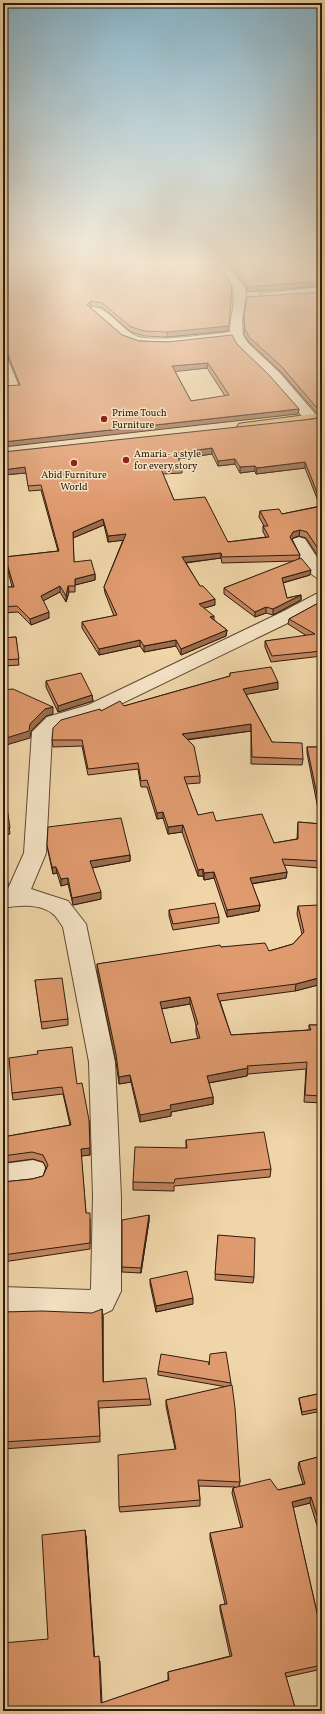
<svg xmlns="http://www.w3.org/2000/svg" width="325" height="1714" font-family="Vollkorn,serif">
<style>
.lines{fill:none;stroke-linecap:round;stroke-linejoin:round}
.minor-casing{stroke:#5f4a34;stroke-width:2}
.highway-casing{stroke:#2f1b0d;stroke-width:2}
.minor{fill:#f5e4c6;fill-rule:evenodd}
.highway{fill:#e8ba74;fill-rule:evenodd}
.wall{fill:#c0845f;stroke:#2f1b0d;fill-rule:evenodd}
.shaded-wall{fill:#9c6c4d;stroke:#2f1b0d}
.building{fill:#df9a6e;stroke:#2f1b0d;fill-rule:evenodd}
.poi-dot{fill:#8f2418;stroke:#f5e4c6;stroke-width:1.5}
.labels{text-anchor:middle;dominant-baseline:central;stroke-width:3;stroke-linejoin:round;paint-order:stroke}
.far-poi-label{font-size:10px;fill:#2f1b0d;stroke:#f5e4c6;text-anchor:start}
</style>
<rect width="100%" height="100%" fill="#efd5a8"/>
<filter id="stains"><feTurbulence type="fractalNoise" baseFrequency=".005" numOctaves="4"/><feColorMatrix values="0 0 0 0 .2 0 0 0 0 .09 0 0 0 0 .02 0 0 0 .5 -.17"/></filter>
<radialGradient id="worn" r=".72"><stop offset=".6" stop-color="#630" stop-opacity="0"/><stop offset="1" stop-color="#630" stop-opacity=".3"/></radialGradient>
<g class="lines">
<g class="minor-casing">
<path id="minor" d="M215 264H227L245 288 246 293 242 320 243 335 248 343 280 373 317 416 319 419 317 422 312 423 307 422 270 379 238 348 233 339 167 346 140 345 123 339 89 310 91 307C105 304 122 330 136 336 152 343 210 334 230 332 230 318 236 302 233 288Z
M322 287V295L265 301 261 300 259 297 261 294 265 293Z
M299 537 305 539 322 565V580C307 576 298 555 291 542L293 539Z
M322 593V605L296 619 102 713 61 725 52 734 46 853 31 889 68 901 86 924 115 1062 121 1197V1291L112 1310 93 1319 3 1315V1287L90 1290 91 1289 93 1197 89 1062 63 927C60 923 57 917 53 914 41 903 17 905 3 908V892L7 891 24 853 32 732 47 717 88 705 284 611 316 594Z
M33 1160 43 1163 47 1172 43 1181 33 1184 3 1188V1164Z"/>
</g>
<g class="highway-casing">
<path id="highway" d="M322 413V421L244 431 239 430 237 427 239 424 244 423Z"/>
</g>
<use href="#minor" class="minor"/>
<use href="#highway" class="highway"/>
</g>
<path class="wall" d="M3 264 228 331 167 337 144 336 131 332 103 308 91 306 90 307 122 335 139 341 237 344 299 409 298 414 19 385 3 346ZM207 368 225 396 191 401 175 371Z
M229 264H322V286L247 292 246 287Z
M322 292V412H316L281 372 249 342 244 335V315Z
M322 417V562L306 538 299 536 293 538 292 539 300 555 299 559 310 575 283 583 287 598 301 595V600L273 615 266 613 255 617 224 594V588L295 561 222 563 221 558 186 563 200 586 215 605 204 608 214 620 227 630 226 636 181 655 176 646 144 652 140 646 99 655 82 628V622L114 616 105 593 104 587 123 540 108 542 104 525 73 538 74 562 95 574V580L75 585V592H69L66 602 60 592 43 601 49 618 31 625 18 612 3 613V587H12L6 563 5 557 58 551 41 490 29 491 26 473 3 475ZM212 454 218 466 235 464 240 473 255 471 256 474 305 468 320 506 282 514 260 511 259 517 264 526H263V532L266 537 228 542 174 500 163 474 182 473V467L178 459Z
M322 601V656L271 662 265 647V641L307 636 288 624 289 619Z
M16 637 19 665 3 666V638Z
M230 673 278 689 246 694 272 742 303 759 302 765 251 764V731L187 740 200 776V783L186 784 198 815 216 821 274 843 297 839 298 822 321 824 307 753V747H322V896H320V868L284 865 287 872 286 878 252 884 260 905 259 911 227 917 214 878 204 880 203 876H198L182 832 168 834 163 818 157 819 147 787H141L138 769 88 775 82 746 53 747 52 740 101 711 124 706 230 676Z
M46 681 92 695 93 701 58 712 46 687Z
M3 801H6L10 834 4 835 5 848H4L8 885H3Z
M47 845 130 855V861L92 868 101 899 73 905 68 884 61 886 57 873 53 874 48 851Z
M298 906 322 917V984L295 991 220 1001 231 1035 309 1030V1025H322V1103L304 1102 306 1069 248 1074 247 1076 209 1083 213 1097V1104L171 1112V1116L140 1122 131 1082 119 1084 116 1062 97 971V964L221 947 269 951 293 944 302 934 297 914ZM190 1004 196 1025V1032L198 1039 171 1043 161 1009Z
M169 910 219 917V923L173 930 169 916Z
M35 980 68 1019V1025L42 1029Z
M77 1084 89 1127 90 1155 81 1156 86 1213 90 1219V1249L3 1262V1272V1182L32 1179 43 1176 46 1167 43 1162 33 1159 3 1163V1137L70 1125 63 1094 13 1100 12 1093Z
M186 1140 271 1169 270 1177 174 1186V1191L133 1190V1182L186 1148Z
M149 1215V1221L141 1273 122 1272V1267Z
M218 1235 254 1277 253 1283 215 1280Z
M150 1279 193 1304 156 1312 150 1284Z
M3 1312 103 1316V1382L150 1399 151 1405 99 1408 100 1442 3 1449Z
M322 1335V1359H318Z
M209 1365 231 1383V1386L240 1482 239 1486 278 1490 303 1484 298 1468 299 1462 322 1456V1538H321L310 1503 293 1507 322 1635V1669L286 1677 296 1711H3L48 1639 86 1536 94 1657 100 1661 102 1703 168 1680V1672L230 1656 220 1610V1605L225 1604 210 1539V1533L241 1528 232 1493 233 1488 235 1487 199 1486 200 1500V1506L120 1512 119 1507 175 1449 166 1406V1400L227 1387 158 1375V1371Z
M322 1393V1411L302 1415 299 1400V1398Z"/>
<path class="shaded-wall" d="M322 281V286L247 292V287Z
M232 285 228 331 167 337V332Z
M91 301V306L88 310 87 305Z
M208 363 207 368 172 372V366Z
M299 409 298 414 3 447V442Z
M212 448V454L176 459V453Z
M235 459V464L218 466V461Z
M305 462V468L256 474 257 468Z
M255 466V471L240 473V467Z
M25 467 26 473 3 475V470Z
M103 519 104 525 73 538V532Z
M300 530 299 536 293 538 290 543V537L293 532Z
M126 534V540L108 542V536Z
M221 553V558L182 563V557Z
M311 570 310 575 282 583V578Z
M95 574V580L75 585V579Z
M60 586V592L41 602V596Z
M68 586 69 592 66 602V596Z
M301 595V600L273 615V609Z
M215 599V605L198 610 199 604Z
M266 607V613L255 617V612Z
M49 612V618L31 625 30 619Z
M214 616V622L210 617Z
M227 630 226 636 181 655V649Z
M140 640V646L99 655V649Z
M176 640V646L144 652V646Z
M278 682V689L243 695V689Z
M92 695 93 701 58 712V706Z
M53 707V714L46 716 31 731 30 738 3 746V739L30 724 45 709Z
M251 724V731L182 740V734Z
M163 812V818L157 819V813Z
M183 825 182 832 168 834V827Z
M3 842 8 885H3Z
M130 855V861L91 868 90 861Z
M52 867H56L57 873 53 874Z
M203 869V876H198V870Z
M214 872V878L204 880V873Z
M287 872 286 878 249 884 250 878Z
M68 878V884L61 886V879Z
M101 892V899L73 905 72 898Z
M260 905 259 911 227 917V910Z
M322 977V984L295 991 296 984Z
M190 997V1004L160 1009V1002Z
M248 1068 247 1076 207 1083V1076Z
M130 1075 131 1082 119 1084V1077Z
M213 1097V1104L171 1112V1116L140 1122V1115L170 1105Z
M89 1120 90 1155 81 1156V1149Z
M149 1215V1221L141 1273V1268Z
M193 1298V1304L156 1312V1306Z
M102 1309 103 1316V1389V1382Z
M311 1497 310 1503 291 1508 292 1502Z
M85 1530 86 1536 95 1662 94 1657Z"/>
<path class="building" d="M3 264H217L232 285 229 326 167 332 144 331 131 327 102 303 91 301 87 305 122 335 139 341 167 342 232 335 237 344 269 375 299 409 3 442V386L20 385 3 342ZM208 363 229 395 191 401 172 366Z
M233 264H322V281L247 287 246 282Z
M322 292V407H316L282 367 249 337 245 329 244 315 247 297Z
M322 417V505L305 462 257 468 255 466 240 467 235 459 218 461 212 448 176 453 182 467 161 469 174 500 205 497 228 542 269 537 263 526H268L260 511 279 509 282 514 322 506V555L307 532 300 530 293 532 290 537 300 555 222 557 221 553 182 557 200 586H203L215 599 199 604 214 616 210 617 227 630 181 649 176 640 144 646 140 640 99 649 82 622 117 615 104 587 126 534 108 536 103 519 73 532 74 562 91 560 95 574 75 579V586H68L66 596 60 586 41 596 49 612 30 619 17 606 3 607V587H14L5 557 59 551 41 485 28 486 25 467 3 470V452L313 419Z
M301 558 311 570 282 578 287 598 301 595 273 609 266 607 255 612 224 588Z
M322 601V651L272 656 265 641 315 634 289 619Z
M16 637 19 659 3 660V638Z
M271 667 278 682 243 689 272 742 302 743 303 759 252 757 251 724 182 734 194 746 200 776 184 777 198 815 213 812 216 821 262 814 274 843 298 839V822L322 824V890H321L320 861 282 859 287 872 250 878 260 905 227 910 214 872 204 873 203 869 198 870 183 825 168 827 163 812 157 813 147 780 141 781 138 763 88 769 82 740H52L53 728 61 720 100 709 101 711 120 701 124 706 230 676V673Z
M81 673 92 695 58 706 46 681Z
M13 689 53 707 45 709 30 724 29 731 3 739V690Z
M307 747H322V818Z
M3 801H6L10 828H3Z
M121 818 130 855 90 861 101 892 72 898 68 878 61 879 56 867H52L47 845 48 827Z
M3 829 5 841 3 842 7 878 3 879Z
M215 903 219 917 173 924 169 910Z
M319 905 322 917V977L296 984 217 994 231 1035 311 1030 309 1025H322V1096L305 1095 307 1062 247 1066 248 1068 207 1076 213 1097 170 1105 171 1109 140 1115 130 1075 119 1077 116 1054 97 964 220 945 221 947 265 943 269 951 293 944 304 932 298 906ZM190 997 198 1024 196 1025 200 1038 171 1043 160 1002Z
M62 978 68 1019 41 1022 35 980Z
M72 1047 77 1084 82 1083 89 1120 90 1148 81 1149 86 1213H90V1243L3 1255V1182L32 1179 43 1176 48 1165 43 1155 32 1152 3 1156V1137L71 1125 62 1087 12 1093 9 1058 38 1054 37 1051Z
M264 1132 271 1169 175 1179 174 1183 133 1182 135 1147 187 1148 186 1140Z
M149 1215 141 1268 122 1267V1220Z
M218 1235 255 1238 254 1277 215 1274Z
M187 1271 193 1298 156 1306 150 1279Z
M102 1309 103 1382 146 1378 150 1399 98 1401 100 1436 3 1442V1312L42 1311 92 1313Z
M322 1336V1354H319Z
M226 1352 231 1383 158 1371 161 1354 209 1362V1365L210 1354Z
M232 1385 235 1408 240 1482 198 1480 200 1500 119 1507 118 1455 176 1449 166 1400Z
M322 1393V1408L302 1412 299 1398Z
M322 1456V1531L311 1497 292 1502 322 1635V1665L285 1673 296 1711H3V1643L48 1639 42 1535 85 1530 94 1657 99 1656 101 1703 169 1680 168 1672 232 1656 220 1605 227 1604 210 1533 243 1527 233 1488 270 1479 278 1490 305 1484 299 1462Z"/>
<linearGradient id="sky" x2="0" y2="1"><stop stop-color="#89b6cc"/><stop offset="0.52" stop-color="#f8ecd8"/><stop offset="1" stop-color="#f8ecd8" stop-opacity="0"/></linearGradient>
<rect width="325" height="504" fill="url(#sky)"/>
<g class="poi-dot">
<circle cx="104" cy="419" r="4"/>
<circle cx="126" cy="460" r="4"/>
<circle cx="74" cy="463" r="4"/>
</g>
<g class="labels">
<g class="far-poi-label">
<text x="112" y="413">Prime Touch<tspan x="112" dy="12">Furniture</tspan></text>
<text x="134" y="454">Amaria- a style<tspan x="134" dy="12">for every story</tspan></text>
<text x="74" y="475" text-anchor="middle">Abid Furniture<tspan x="74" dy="12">World</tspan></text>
</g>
</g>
<rect width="325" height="1714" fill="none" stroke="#efd5a8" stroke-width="16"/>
<rect x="4" y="4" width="317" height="1706" fill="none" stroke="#2f1b0d" stroke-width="2"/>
<rect x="8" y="8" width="309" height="1698" fill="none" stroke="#2f1b0d"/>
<rect width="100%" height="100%" filter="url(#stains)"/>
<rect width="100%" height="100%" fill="url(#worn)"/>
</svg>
